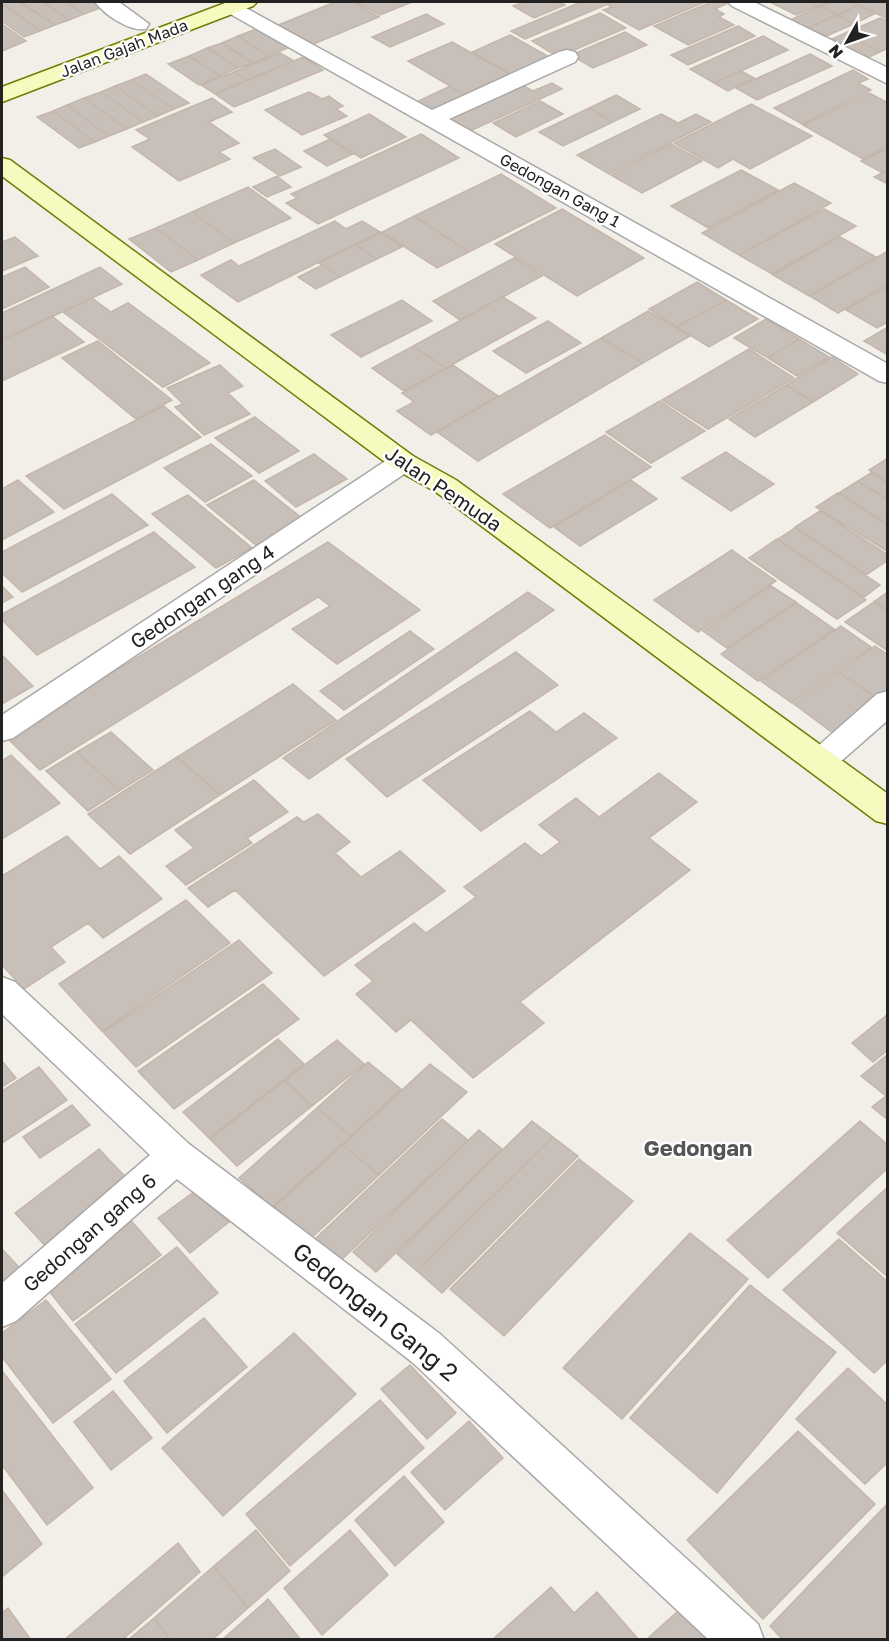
<svg xmlns="http://www.w3.org/2000/svg" width="889" height="1641" font-family="'Golos Text',sans-serif">
<style>
.building{fill:#c7bfb8;stroke:#c4b6ab;stroke-width:1.5}
.lines{fill:none;stroke-linecap:round;stroke-linejoin:round}
.street-casing{stroke:#a9a9a9;stroke-width:3}
.secondary-casing{stroke:#707d05;stroke-width:3}
.street{fill:#fff;fill-rule:evenodd}
.secondary{fill:#f7fabf;fill-rule:evenodd}
.labels{text-anchor:middle;dominant-baseline:central;stroke-width:4.5;stroke-linejoin:round;paint-order:stroke}
.far-street-label{font-size:16px;fill:#222;stroke:#fff}
.street-label{font-size:20px;fill:#222;stroke:#fff}
.quarter-label{font-size:22px;font-weight:bold;fill:#555;stroke:#fff}
.near-street-label{font-size:24px;fill:#222;stroke:#fff}
</style>
<rect width="100%" height="100%" fill="#f2efe9"/>
<path class="building" d="M2 2H20L55 25 40 31Z
M20 2H43L69 20 55 25Z
M43 2H66L84 14 69 20Z
M66 2H91L100 8 84 14Z
M335 2H353L379 17 309 46 276 26Z
M356 2H412L380 15Z
M525 2H559L565 5 534 18 513 6Z
M581 2H603L608 4 525 39 511 31Z
M603 2H705L639 30 603 10 612 7Z
M711 2 728 3 715 9 724 14 719 17 734 25 688 45 654 26Z
M770 2H826L796 15Z
M830 2H852L858 5 837 15 820 6Z
M852 2H880L888 5V19Z
M2 4 40 31 24 37 2 21Z
M858 5 876 13 854 24 837 15Z
M820 6 837 15 805 29 788 21Z
M600 13 626 28 558 57 532 41Z
M426 14 444 24 390 47 372 37Z
M837 15 854 24 822 38 805 29Z
M880 18 888 21V48L880 52 845 33Z
M2 24 26 41 2 51Z
M738 26 755 36 688 65 671 55Z
M259 28 290 47 269 56 238 36Z
M625 32 647 45 593 68 571 55Z
M845 33 880 52 861 61 826 42Z
M510 35 551 58 514 76 472 52Z
M238 36 269 56 253 63 222 43Z
M763 36 788 50 714 83 690 69Z
M452 42 514 77 470 98 408 61Z
M222 43 253 63 238 68 207 48Z
M207 48 238 68 220 76 189 56Z
M280 53 294 61 247 80 234 72Z
M810 54 832 66 757 100 736 88Z
M189 56 220 76 199 85 168 64Z
M303 57 323 70 234 107 215 94Z
M853 70 868 79 858 83 871 90 802 124 774 108Z
M741 71 754 78 728 91 714 83Z
M234 72 247 80 215 94 201 85Z
M146 74 189 103 174 109 131 80Z
M131 80 174 109 158 116 115 86Z
M518 83 533 91 552 83 562 89 468 132 443 116Z
M115 86 158 116 143 122 101 92Z
M450 86 470 98 431 116 412 104Z
M101 92 143 122 127 129 84 98Z
M309 92 322 99 329 96 343 106 336 109 347 116 302 135 265 110Z
M869 93 888 103V146L863 159 803 125Z
M616 95 640 109 613 122 589 108Z
M84 98 127 129 109 136 67 105Z
M212 98 232 112 209 122 239 143 219 152 230 159 179 181 132 147 150 139 136 130Z
M540 101 563 114 516 137 493 123Z
M751 104 812 136 750 169 733 159 718 168 674 143Z
M67 105 109 136 95 142 53 111Z
M589 108 613 122 563 146 539 132Z
M53 111 95 142 79 148 37 117Z
M369 114 406 137 361 158 324 135Z
M661 114 678 123 696 114 711 122 609 174 577 155Z
M421 134 459 158 318 224 286 203 297 198 291 194Z
M330 139 353 154 327 166 304 151Z
M671 144 702 161 642 193 611 175Z
M888 148V169L881 172 861 161Z
M275 149 301 167 280 176 253 158Z
M741 170 778 190 708 228 671 206Z
M888 170V184L874 177Z
M501 174 556 208 469 252 414 216Z
M277 176 291 187 267 197 253 187Z
M794 183 831 203 739 255 702 233Z
M248 187 291 218 234 243 192 212Z
M562 209 644 258 577 296 495 244Z
M824 209 856 226 772 274 739 255Z
M192 212 234 243 198 260 156 228Z
M414 216 469 252 437 268 382 232Z
M335 221 346 229 362 221 380 232 238 302 201 275 231 260 239 266Z
M156 228 198 260 171 272 129 239Z
M381 233 402 247 377 259 356 245Z
M15 237 38 256 2 271V242Z
M840 237 876 257 809 296 773 275Z
M356 245 377 259 340 277 319 263Z
M888 251V283L838 313 810 296Z
M514 258 542 276 460 320 433 301Z
M322 265 340 277 316 289 298 277Z
M25 267 49 287 2 309V277Z
M100 267 122 284 2 340V313Z
M697 282 726 300 677 327 649 309Z
M888 285V322L877 328 846 310Z
M503 297 536 318 446 368 413 346Z
M92 298 111 312 128 303 210 363 163 387 63 312Z
M402 300 432 321 361 357 331 335Z
M726 300 758 319 709 347 677 327Z
M648 311 690 336 643 363 601 338Z
M52 316 84 342 2 381V340Z
M766 319 799 339 768 358 734 338Z
M548 321 581 343 526 373 493 351Z
M888 327V355L864 341Z
M601 338 643 363 478 461 437 432Z
M799 339 829 357 797 376 768 358Z
M98 341 172 400 136 419 62 358Z
M413 346 446 368 404 391 372 368Z
M749 349 794 378 708 429 662 400Z
M832 357 858 374 813 402 786 385Z
M220 365 243 386 228 393 250 414 204 435 175 407 183 404 167 388Z
M453 365 498 396 431 435 397 411 414 402 402 393Z
M786 385 813 402 755 437 729 419Z
M660 401 705 431 651 463 606 432Z
M164 406 201 437 64 509 26 476Z
M255 417 299 451 259 473 215 438Z
M605 435 651 467 550 528 503 494Z
M211 444 252 476 205 502 164 468Z
M726 452 774 484 731 511 682 478Z
M314 454 347 479 296 507 265 481Z
M888 458V482L869 470Z
M871 473 888 483V500L858 481Z
M18 480 54 512 2 540V489Z
M254 480 303 519 256 545 207 505Z
M631 480 657 499 580 546 554 527Z
M858 481 888 500V524L839 493Z
M838 493 888 525V552L816 507Z
M112 494 148 525 22 592 2 573V552Z
M188 495 252 548 216 568 152 514Z
M820 511 888 555V560L866 575 795 527Z
M795 528 880 585 864 597 778 539Z
M154 532 195 567 37 655 2 620V614Z
M777 539 866 600 837 619 749 558Z
M328 542 420 610 337 664 292 629 330 606 318 597 40 770 6 737Z
M732 550 776 581 698 632 654 600Z
M2 586 13 597 2 603Z
M771 586 796 602 727 648 703 631Z
M528 592 554 610 309 779 283 758Z
M888 592V609L875 601Z
M874 602 888 611V651L845 622Z
M797 603 834 629 758 681 721 654Z
M841 626 871 647 792 703 761 681Z
M410 631 434 649 344 710 320 691Z
M875 646 888 655V693L878 699 839 672Z
M516 652 558 685 387 797 346 759Z
M2 655 33 686 2 704Z
M839 672 878 699 833 733 794 704Z
M293 684 336 720 220 795 177 757Z
M530 711 556 732 584 713 617 738 481 831 423 780Z
M111 732 153 770 119 791 77 752Z
M77 752 119 791 88 811 46 771Z
M11 755 60 803 2 839V761Z
M177 757 220 795 130 854 88 814Z
M659 773 697 802 649 838 690 870 520 1002 544 1023 473 1078 411 1020 396 1032 356 994 373 981 355 965 414 923 426 933 476 897 464 887 525 843 541 856 560 842 539 825 576 798 599 817Z
M254 780 288 812 247 838 252 843 186 885 166 866 194 848 175 830Z
M318 814 350 842 335 853 361 877 400 851 445 891 324 976 235 890 208 907 188 888 297 817 304 822Z
M67 836 100 869 119 856 162 899 103 938 88 923 51 947 65 962 24 989 2 965V876Z
M186 900 230 943 102 1031 59 984Z
M239 940 272 973 136 1067 103 1032Z
M263 984 299 1019 174 1109 138 1071Z
M888 1014V1050L873 1062 852 1043Z
M278 1039 304 1064 209 1138 183 1112Z
M337 1040 364 1064 312 1106 285 1080Z
M888 1054V1120L872 1107 886 1096 861 1076Z
M2 1061 16 1078 2 1087Z
M368 1062 401 1089 351 1136 317 1108Z
M430 1064 467 1092 379 1175 343 1145Z
M39 1067 67 1100 2 1143V1091Z
M285 1080 312 1106 237 1166 210 1139Z
M72 1105 90 1125 40 1158 23 1137Z
M317 1108 351 1136 272 1207 239 1178Z
M442 1119 468 1140 339 1262 314 1240Z
M532 1121 553 1137 417 1271 397 1254Z
M860 1121 888 1145V1168L768 1278 727 1240Z
M479 1130 502 1149 376 1272 353 1252Z
M553 1137 578 1156 442 1293 417 1271Z
M343 1145 379 1175 307 1242 271 1210Z
M99 1149 134 1186 50 1251 15 1213Z
M579 1159 633 1201 504 1336 450 1289Z
M888 1187V1277L837 1233Z
M198 1189 229 1222 190 1253 158 1218Z
M127 1216 161 1255 73 1321 40 1280Z
M690 1233 748 1279 622 1419 563 1368Z
M839 1239 888 1282V1360L874 1373 783 1290Z
M177 1247 218 1293 116 1373 75 1324Z
M2 1249 28 1277 2 1298Z
M750 1285 836 1352 717 1493 630 1418Z
M46 1300 111 1379 53 1423 2 1357V1333Z
M204 1318 247 1367 167 1433 124 1381Z
M294 1333 356 1394 223 1516 162 1448Z
M410 1365 456 1413 427 1439 381 1389Z
M848 1368 888 1405V1462L865 1484 796 1419Z
M2 1371 93 1488 47 1525 2 1465Z
M113 1391 152 1438 111 1470 74 1422Z
M380 1400 424 1448 290 1566 246 1514Z
M469 1421 503 1458 445 1510 411 1472Z
M798 1431 875 1504 763 1619 687 1540Z
M404 1476 444 1522 395 1566 355 1520Z
M2 1490 42 1544 2 1577Z
M888 1503V1640H783L770 1626Z
M256 1530 290 1571 248 1608 214 1566Z
M350 1530 388 1575 322 1635 284 1588Z
M178 1543 200 1572 122 1640H64Z
M214 1566 248 1608 212 1640H170L154 1618Z
M551 1587 574 1613 597 1592 639 1640H492Z
M268 1599 301 1640H222Z
M688 1602 720 1640H648L647 1639Z
M8 1608 31 1640H2V1613Z
M154 1618 170 1640H128Z"/>
<g class="lines">
<g class="street-casing">
<path id="street" d="M95 2H119L149 24 146 29C130 32 105 15 95 2Z
M235 2 432 110 559 52 567 50 575 52 578 57 575 62 449 119 888 364V383L879 381 225 11 221 7 225 3Z
M728 2H754L888 68V84L732 6Z
M403 453 413 456 417 462 413 468 13 738 2 741V715L393 456Z
M888 691V720L831 770 820 774 809 770 804 762 809 754 877 694Z
M2 977 15 982 189 1144 440 1334 758 1624 764 1640H709L412 1362 177 1179 16 1321 2 1327V1283L150 1155 2 1014Z"/>
</g>
<g class="secondary-casing">
<path id="secondary" d="M228 2H257L253 6 2 102V87Z
M2 158 10 160 413 456 456 480 888 794V824L876 821 436 492 393 468 2 176Z"/>
</g>
<use href="#street" class="street"/>
<use href="#secondary" class="secondary"/>
</g>
<g class="labels">
<g class="far-street-label">
<text transform="translate(124 48) rotate(-21)">Jalan Gajah Mada</text>
<text transform="translate(560 190) rotate(29)">Gedongan Gang 1</text>
</g>
<g class="street-label">
<text transform="translate(444 488) rotate(34)">Jalan Pemuda</text>
<text transform="translate(202 596) rotate(-34)">Gedongan gang 4</text>
<text transform="translate(89 1232) rotate(-41)">Gedongan gang 6</text>
</g>
<g class="quarter-label">
<text x="698" y="1147">Gedongan</text>
</g>
<g class="near-street-label">
<text transform="translate(376 1311) rotate(39)">Gedongan Gang 2</text>
</g>
</g>
<rect width="889" height="1641" fill="none" stroke="#222222" stroke-width="6"/>
<g transform="translate(847 42) rotate(230)" stroke="#ffffff" stroke-width="4.5" paint-order="stroke">
<path d="M0-4.5L10 22L0 15L-10 22Z" fill="#222222"/>
<text y="-9" font-size="16" font-weight="bold" text-anchor="middle" fill="#222222">N</text>
</g>
</svg>
